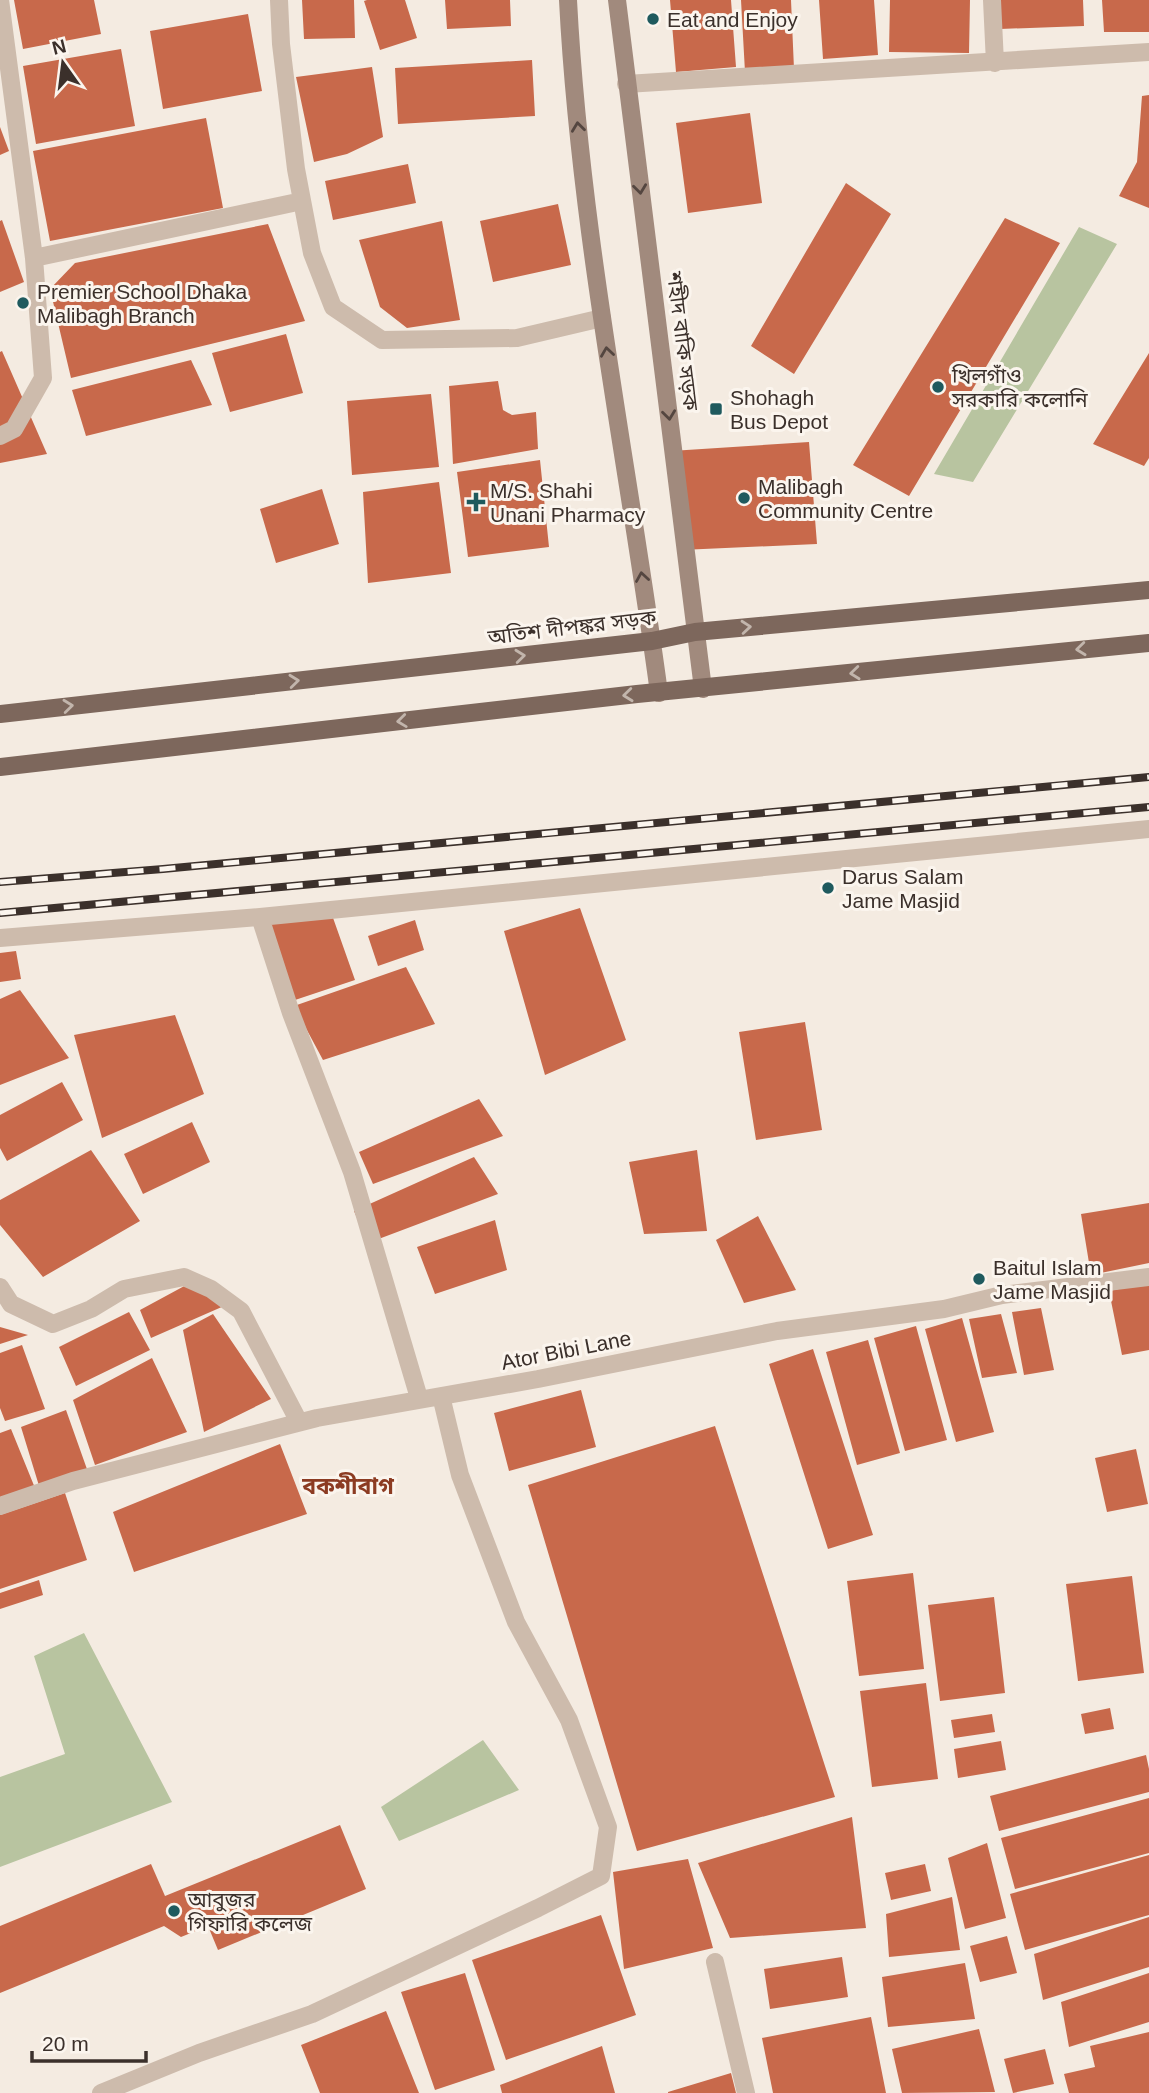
<svg xmlns="http://www.w3.org/2000/svg" width="1149" height="2093" font-family="Helvetica,'Noto Sans Bengali',sans-serif">
<style>
.green{fill:#b8c4a0}
.building{fill:#c8694b}
.lines{fill:none;stroke-linecap:round;stroke-linejoin:round}
.street{stroke:#cdbbac;stroke-width:18}
.secondary{stroke:#a18a7d;stroke-width:18}
.primary{stroke:#7d675c;stroke-width:18}
.rail-casing{stroke:#3b302b;stroke-width:8}
.rail{stroke:#fbf5ee;stroke-width:5;stroke-dasharray:16;stroke-linecap:butt}
.oneway{stroke:#544640}
.oneway2{stroke:#c2b5ac}
.poi-dot{fill:#1f5a5e;stroke:#fbf5ee;stroke-width:2.5}
.labels{text-anchor:middle;dominant-baseline:central;stroke-width:6;stroke-linejoin:round;paint-order:stroke}
.poi-label{font-size:21px;fill:#3b302b;stroke:#fbf5ee;text-anchor:start}
.street-label{font-size:21px;fill:#3b302b;stroke:#fbf5ee}
.neighbourhood-label{font-size:23px;font-weight:bold;fill:#8c3b22;stroke:#fbf5ee}
</style>
<rect width="100%" height="100%" fill="#f4ebe1"/>
<path class="green" d="M1079 227 1117 244 973 482 934 474Z
M84 1633 172 1802 0 1867V1777L65 1754 34 1656Z
M483 1740 519 1790 399 1841 381 1807Z"/>
<path class="building" d="M14 0H94L101 34 23 49Z
M302 0H354L355 38 304 39Z
M367 0H405L417 38 380 50 364 1Z
M445 0H510L511 26 447 29Z
M670 0H731L736 67 676 72Z
M741 0H791L794 69 745 72Z
M819 0H874L878 55 823 59Z
M890 0H970L969 53 889 52Z
M999 0H1083L1084 26 1000 29Z
M1102 0H1149V32H1104Z
M248 14 262 91 163 109 150 31Z
M121 49 135 126 36 144 23 66Z
M532 60 535 116 398 124 395 68Z
M372 67 383 137 347 154 314 162 296 77Z
M1149 95V208L1119 196 1137 162 1142 96Z
M750 113 762 203 688 213 676 123Z
M206 118 223 208 50 241 33 151Z
M0 127 9 151 0 155Z
M408 164 416 203 333 220 325 181Z
M846 183 891 214 794 374 751 346Z
M558 204 571 265 493 282 480 221Z
M1005 218 1060 243 909 496 853 465Z
M2 220 24 282 0 292V221Z
M442 221 460 320 407 328 380 307 359 240Z
M268 224 305 321 71 378 50 289 75 263Z
M286 334 303 393 230 412 212 353Z
M2 351 47 454 0 463V352Z
M1149 353V458L1144 466 1093 444Z
M191 360 212 405 86 436 72 390Z
M498 381 503 410 512 415 536 412 538 449 453 464 449 386Z
M431 394 439 467 352 475 347 401Z
M809 442 817 544 681 550 671 451Z
M540 460 549 547 468 557 457 472Z
M439 482 451 573 368 583 363 492Z
M322 489 339 544 276 563 260 509Z
M580 908 626 1040 545 1075 504 931Z
M332 915 355 980 295 1000 267 921Z
M415 920 424 950 378 966 368 936Z
M16 951 21 979 0 982V953Z
M406 967 435 1024 323 1060 294 1006Z
M20 990 69 1058 0 1085V999Z
M175 1015 204 1094 102 1138 74 1035Z
M805 1022 822 1130 756 1140 739 1032Z
M62 1082 83 1120 7 1161 0 1148V1115Z
M479 1099 503 1136 373 1184 359 1152Z
M192 1122 210 1162 143 1194 124 1154Z
M91 1150 140 1221 43 1277 0 1225V1200Z
M697 1150 707 1231 644 1234 629 1162Z
M474 1157 498 1194 368 1243 354 1211Z
M1149 1203V1263L1091 1275 1081 1214Z
M758 1216 796 1290 744 1303 716 1240Z
M495 1220 507 1270 435 1294 417 1247Z
M201 1277 224 1306 151 1338 140 1310Z
M1149 1283V1350L1122 1355 1109 1291Z
M1041 1308 1054 1370 1024 1375 1012 1312Z
M129 1312 150 1350 76 1386 59 1347Z
M213 1314 271 1399 204 1432 183 1330Z
M1001 1314 1017 1373 982 1378 969 1319Z
M962 1318 994 1432 956 1442 925 1329Z
M916 1326 947 1440 905 1451 874 1338Z
M0 1327 28 1335 0 1344Z
M868 1340 900 1453 857 1465 826 1352Z
M22 1345 45 1409 5 1421 0 1408V1353Z
M813 1349 873 1535 828 1549 769 1364Z
M152 1358 187 1432 95 1465 73 1400Z
M581 1390 596 1447 509 1471 494 1413Z
M66 1410 88 1472 40 1489 21 1427Z
M715 1426 835 1797 637 1851 528 1485Z
M11 1429 35 1488 0 1502V1433Z
M280 1444 307 1514 134 1572 113 1512Z
M1136 1449 1148 1504 1107 1512 1095 1458Z
M65 1493 87 1560 0 1589V1515Z
M913 1573 924 1669 859 1676 847 1581Z
M1132 1576 1144 1673 1078 1681 1066 1584Z
M39 1580 43 1595 0 1609V1593Z
M994 1597 1005 1693 940 1701 928 1605Z
M926 1683 938 1779 872 1787 860 1691Z
M1110 1708 1114 1729 1085 1734 1081 1714Z
M992 1714 995 1732 954 1738 951 1720Z
M1001 1741 1006 1770 958 1778 954 1749Z
M1146 1755 1149 1769V1792L999 1831 990 1796Z
M1149 1798V1853L1015 1889 1001 1838Z
M852 1817 866 1928 730 1938 698 1863Z
M340 1825 366 1889 218 1950 208 1926 181 1937 164 1926 0 1993V1926L151 1864 165 1896Z
M987 1843 1006 1918 965 1929 948 1858Z
M1149 1855V1915L1025 1950 1010 1894Z
M688 1859 713 1948 624 1969 613 1872Z
M925 1864 931 1891 891 1900 885 1873Z
M952 1897 960 1950 889 1957 886 1914Z
M601 1915 636 2015 506 2060 472 1960Z
M1149 1917V1967L1043 2000 1034 1954Z
M1007 1936 1017 1973 980 1982 970 1946Z
M842 1957 848 1997 770 2009 764 1969Z
M965 1963 975 2019 888 2027 882 1977Z
M465 1973 495 2070 435 2090 401 1992Z
M1149 1973V2022L1069 2047 1061 2002Z
M386 2011 419 2093H320L301 2045Z
M871 2017 886 2093H773L762 2038Z
M979 2029 995 2092 902 2093 892 2049Z
M1149 2032V2093H1069L1064 2074 1095 2067 1090 2046Z
M602 2046 615 2093H502L500 2085Z
M1045 2049 1054 2084 1013 2093 1004 2059Z
M731 2073 736 2093H668V2092Z"/>
<g class="lines">
<path class="street" d="M279 0 281 44 296 169 312 253 333 307 382 340 517 338 602 318
M992 0 995 63
M626 84 1149 52
M34 258 302 201
M0 436 14 429 43 378 34 258 0 0
M260 917 291 1013 352 1172 419 1398
M0 938 260 917 1149 829
M0 1287 11 1304 53 1324 91 1309 124 1289 184 1277 211 1289 241 1311 299 1422
M0 1506 73 1481 317 1418 538 1379 777 1331 944 1309 1002 1295 1149 1277
M715 1962 746 2093
M101 2093 199 2053 312 2014 538 1908 601 1876 608 1827 569 1720 516 1622 460 1475 441 1396"/>
<path class="secondary" d="M568 0C580 233 628 462 659 693
M617 0 703 689"/>
<path class="primary" d="M0 714 652 641 695 632 1149 590
M0 767 637 694 1149 643"/>
<g class="rail-casing">
<path id="rail" d="M0 882 163 869 1149 777
M0 913 1149 807"/>
</g>
<use href="#rail" class="rail"/>
</g>
<defs><path id="oneway-chevron" d="M-2-3.5L2.5 0L-2 3.5" fill="none" stroke-width="1.6" stroke-linecap="round" stroke-linejoin="round" transform="scale(1.75)"/></defs>
<g class="oneway">
<use href="#oneway-chevron" transform="translate(578 127) rotate(-97)"/>
<use href="#oneway-chevron" transform="translate(640 189) rotate(83)"/>
<use href="#oneway-chevron" transform="translate(607 352) rotate(-98)"/>
<use href="#oneway-chevron" transform="translate(669 415) rotate(83)"/>
<use href="#oneway-chevron" transform="translate(642 577) rotate(-99)"/>
</g>
<g class="oneway2">
<use href="#oneway-chevron" transform="translate(746 627) rotate(-5)"/>
<use href="#oneway-chevron" transform="translate(1081 649) rotate(174)"/>
<use href="#oneway-chevron" transform="translate(520 656) rotate(-6)"/>
<use href="#oneway-chevron" transform="translate(855 673) rotate(174)"/>
<use href="#oneway-chevron" transform="translate(294 681) rotate(-6)"/>
<use href="#oneway-chevron" transform="translate(628 695) rotate(174)"/>
<use href="#oneway-chevron" transform="translate(68 706) rotate(-6)"/>
<use href="#oneway-chevron" transform="translate(402 721) rotate(173)"/>
</g>
<g class="poi-dot">
<circle cx="653" cy="19" r="7"/>
<circle cx="23" cy="303" r="7"/>
<circle cx="938" cy="387" r="7"/>
<rect x="709" y="402" width="14" height="14" rx="3.5"/>
<circle cx="744" cy="498" r="7"/>
<path d="M472.5 491.5h7v7h7v7h-7v7h-7v-7h-7v-7h7z"/>
<circle cx="828" cy="888" r="7"/>
<circle cx="979" cy="1279" r="7"/>
<circle cx="174" cy="1911" r="7"/>
</g>
<g class="labels">
<g class="poi-label">
<text x="667" y="19">Eat and Enjoy</text>
<text x="37" y="291">Premier School Dhaka<tspan x="37" dy="24">Malibagh Branch</tspan></text>
<text x="952" y="375">খিলগাঁও<tspan x="952" dy="24">সরকারি কলোনি</tspan></text>
<text x="730" y="397">Shohagh<tspan x="730" dy="24">Bus Depot</tspan></text>
<text x="758" y="486">Malibagh<tspan x="758" dy="24">Community Centre</tspan></text>
<text x="490" y="490">M/S. Shahi<tspan x="490" dy="24">Unani Pharmacy</tspan></text>
<text x="842" y="876">Darus Salam<tspan x="842" dy="24">Jame Masjid</tspan></text>
<text x="993" y="1267">Baitul Islam<tspan x="993" dy="24">Jame Masjid</tspan></text>
<text x="188" y="1899">আবুজর<tspan x="188" dy="24">গিফারি কলেজ</tspan></text>
</g>
<g class="street-label">
<text transform="translate(683 341) rotate(83)">শহীদ বাকি সড়ক</text>
<text transform="translate(572 627) rotate(-7)">অতিশ দীপঙ্কর সড়ক</text>
<text transform="translate(566 1350) rotate(-11)">Ator Bibi Lane</text>
</g>
<g class="neighbourhood-label">
<text x="348" y="1486">বকশীবাগ</text>
</g>
</g>
<g transform="translate(63 63) rotate(346)" stroke="#fbf5ee" stroke-width="5" paint-order="stroke">
<path d="M0-5L12 26L0 18L-12 26Z" fill="#3b302b"/>
<text y="-10" font-size="19" font-weight="bold" text-anchor="middle" fill="#3b302b">N</text>
</g>
<path d="M32 2051v10h114v-10" fill="none" stroke="#3b302b" stroke-width="3.5"/>
<text x="42" y="2051" font-size="21" fill="#3b302b" stroke="#fbf5ee" stroke-width="5" paint-order="stroke">20 m</text>
</svg>
